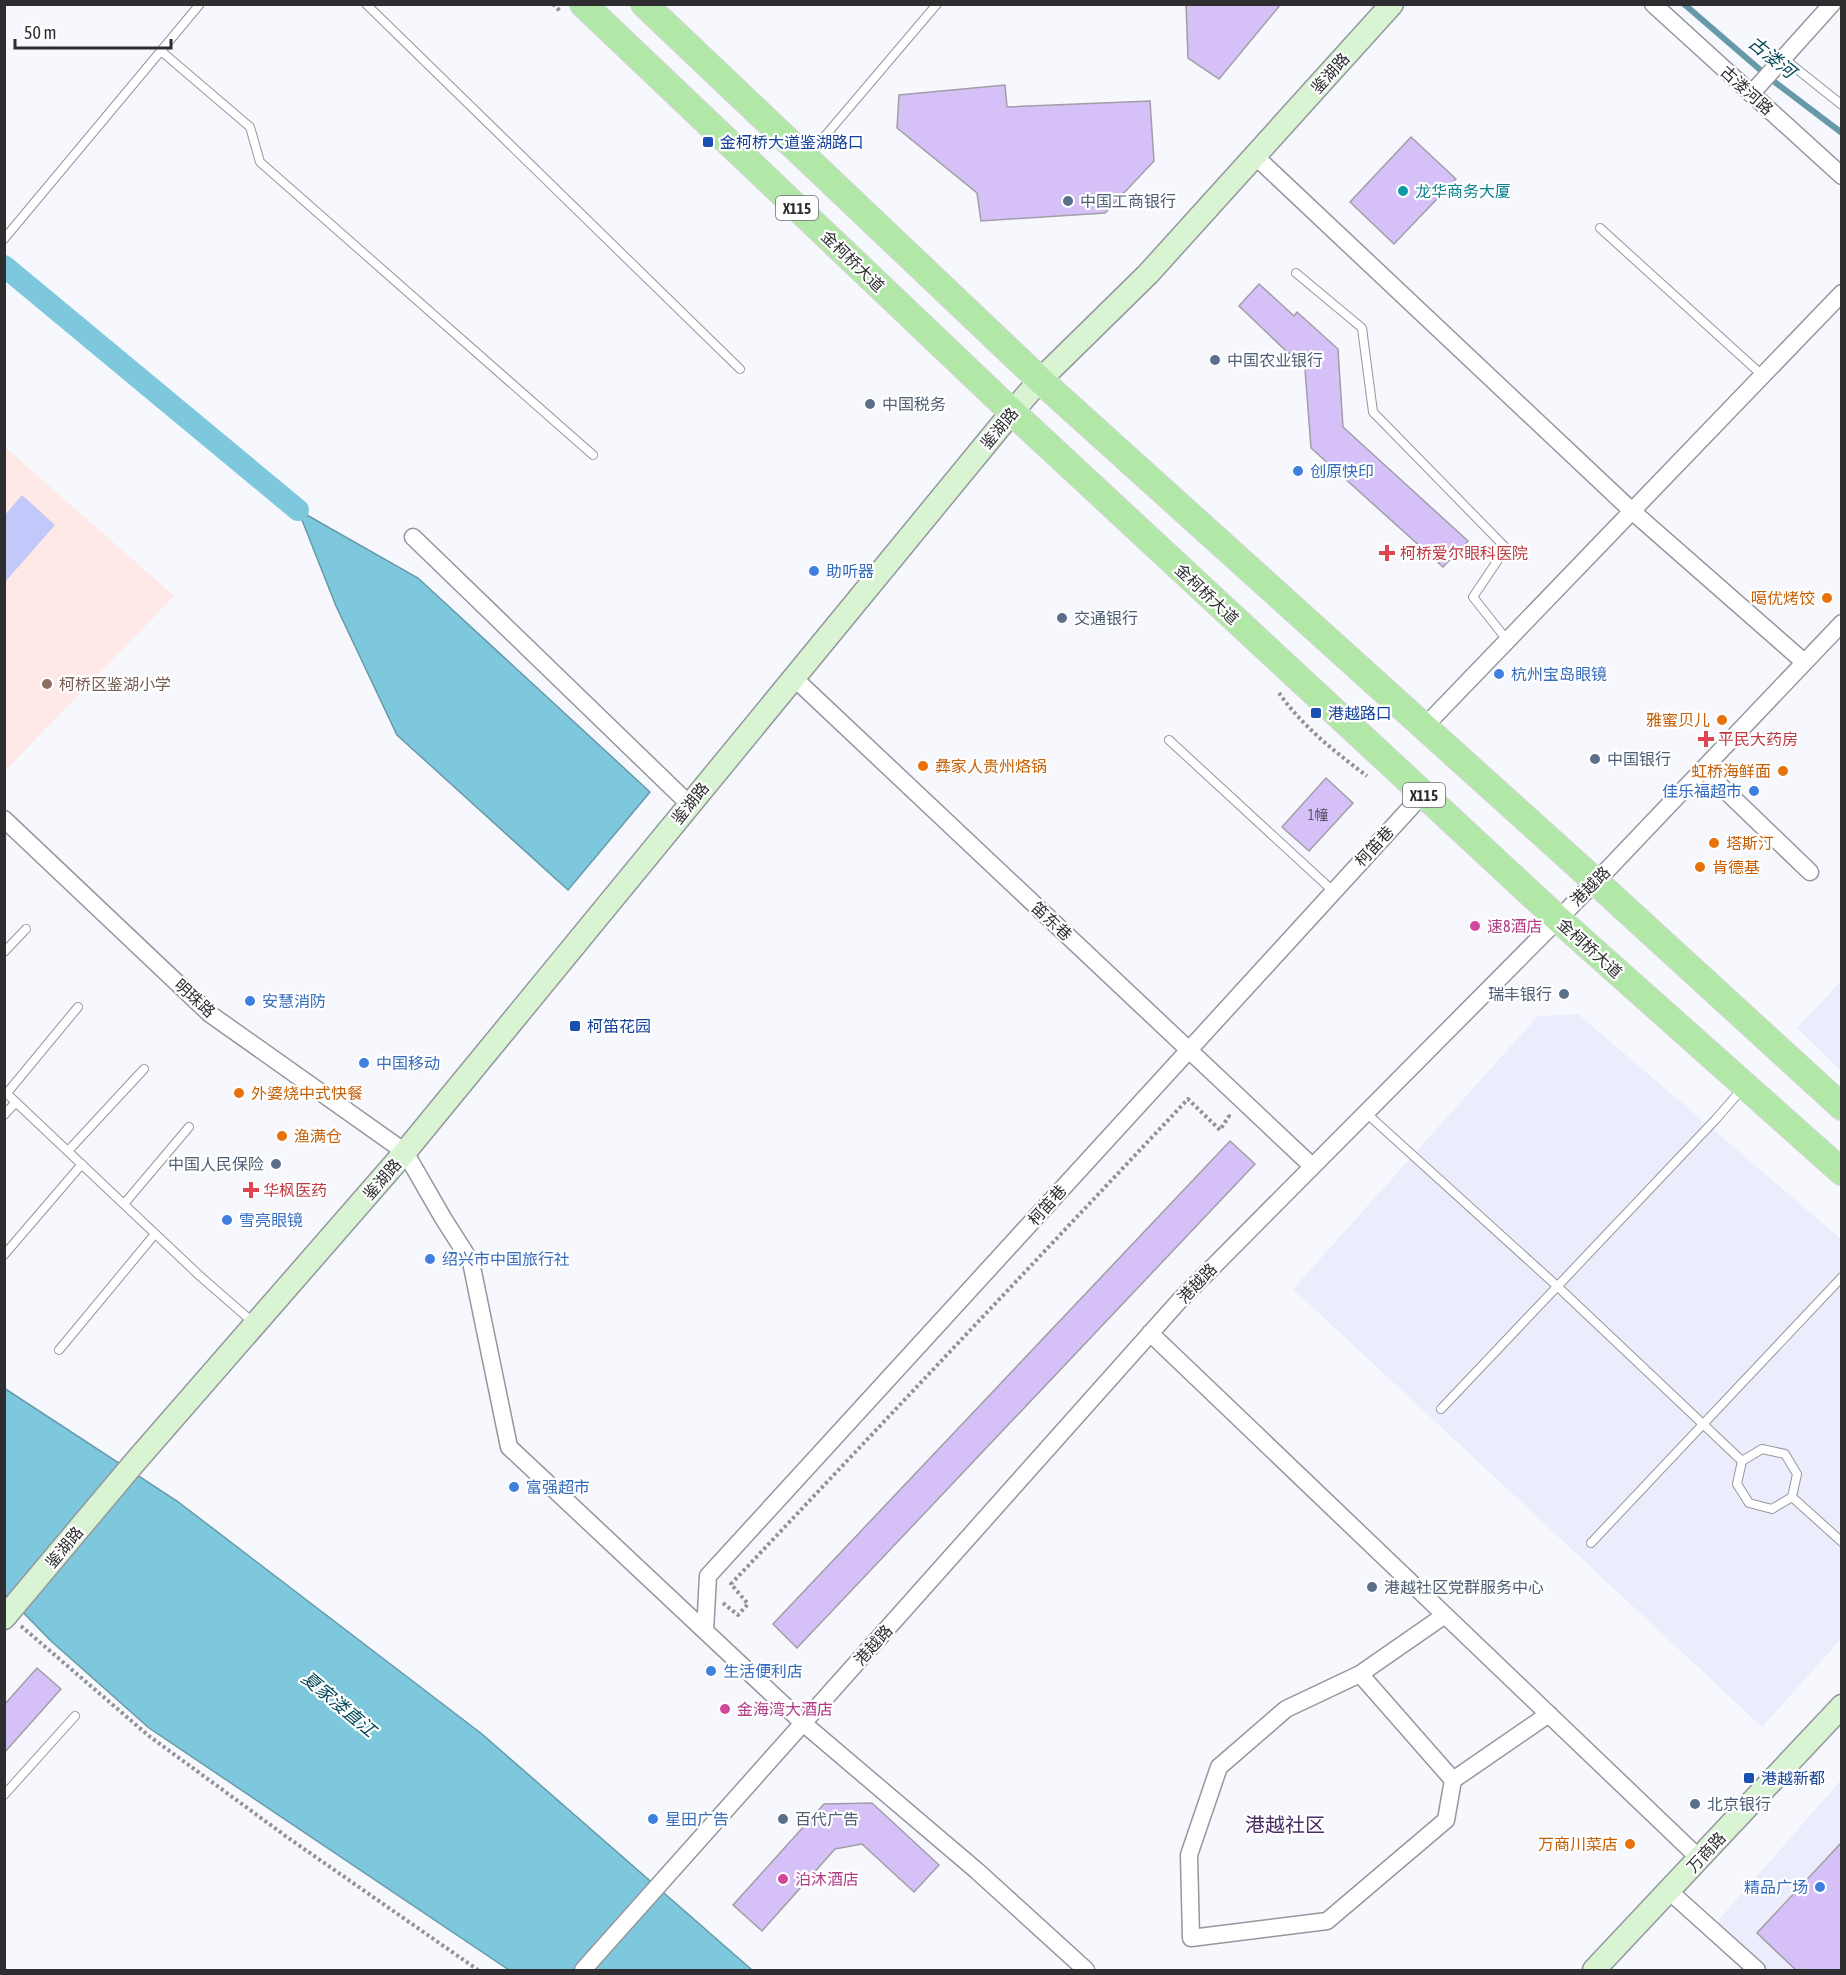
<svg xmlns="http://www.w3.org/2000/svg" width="1846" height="1975" font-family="'Asap Condensed','Noto Sans SC',sans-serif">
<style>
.built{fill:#ebedfc}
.education{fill:#ffe9e7}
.green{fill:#c2c8fa}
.water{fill:#7ec8dd;stroke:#669aa9;stroke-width:1.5}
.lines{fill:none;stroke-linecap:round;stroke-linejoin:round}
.stream{stroke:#669aa9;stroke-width:6}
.canal{stroke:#7ec8dd;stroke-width:22}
.building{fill:#d5c0f8;stroke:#a19ea5;stroke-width:1.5}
.lane-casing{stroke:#96979e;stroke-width:10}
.street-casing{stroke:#96979e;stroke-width:19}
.secondary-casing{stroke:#96979e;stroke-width:25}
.primary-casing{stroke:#d5d5d6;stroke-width:28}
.path{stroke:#919296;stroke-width:4;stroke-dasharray:3 3;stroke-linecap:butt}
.lane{stroke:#fff;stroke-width:8}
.street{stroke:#fff;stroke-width:16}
.secondary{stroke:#d8f4d3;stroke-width:22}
.primary{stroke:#b2e8a7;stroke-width:26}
.transit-dot{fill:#1a4fb4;stroke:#fff;stroke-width:2}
.culture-dot{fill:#0f9aa8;stroke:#fff;stroke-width:2}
.service-dot{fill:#5c6f8a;stroke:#fff;stroke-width:2}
.shop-dot{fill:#3f7fe0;stroke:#fff;stroke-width:2}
.health-dot{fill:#e0444e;stroke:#fff;stroke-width:2}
.food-dot{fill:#e8710a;stroke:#fff;stroke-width:2}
.education-dot{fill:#8d6e63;stroke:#fff;stroke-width:2}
.hotel-dot{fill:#d1479c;stroke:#fff;stroke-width:2}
.labels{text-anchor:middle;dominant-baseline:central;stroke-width:4.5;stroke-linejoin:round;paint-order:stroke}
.number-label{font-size:14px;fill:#585263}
.shield{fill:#fff;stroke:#6d6d6f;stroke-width:1.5}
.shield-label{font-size:15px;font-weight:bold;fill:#2e2e31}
.street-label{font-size:16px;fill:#2e2e31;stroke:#fff}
.transit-label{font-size:16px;fill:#164399;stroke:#fff;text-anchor:start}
.culture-label{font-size:16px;fill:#0d838f;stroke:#fff;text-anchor:start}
.service-label{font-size:16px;fill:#4e5e75;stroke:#fff;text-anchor:start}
.shop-label{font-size:16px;fill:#366cbe;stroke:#fff;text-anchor:start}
.health-label{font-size:16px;fill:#be3a42;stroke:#fff;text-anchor:start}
.food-label{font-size:16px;fill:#c56008;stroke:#fff;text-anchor:start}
.education-label{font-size:16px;fill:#785e54;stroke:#fff;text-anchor:start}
.hotel-label{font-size:16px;fill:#b23c85;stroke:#fff;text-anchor:start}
.water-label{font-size:18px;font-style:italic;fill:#044958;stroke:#fff}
.quarter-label{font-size:20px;fill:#4b2d67;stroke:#fff}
</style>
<rect width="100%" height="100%" fill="#f7f8fe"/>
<path class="built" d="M1841 981V1071L1797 1028Z
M1578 1014 1841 1239V1639L1762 1727 1293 1289 1538 1016Z
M1841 1780V1970H1763L1714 1925Z"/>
<path class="education" d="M5 447 174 596 5 771Z"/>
<path class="green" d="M22 495 55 525 5 582V515Z"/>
<path class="water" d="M298 510 418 578 650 792 568 890 397 735 336 606Z
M4 1388 177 1501 482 1734 752 1970H509L149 1728 51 1641 5 1594Z"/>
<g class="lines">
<path class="stream" d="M1684 4 1772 80 1842 133"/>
<path class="canal" d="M4 266 298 510"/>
</g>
<path class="building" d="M1186 4H1281L1219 79 1188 58Z
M1005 85 1007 107 1150 101 1154 161 1105 213 981 221 977 193 897 128 899 95Z
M1411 137 1456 179 1394 244 1350 202Z
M1259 284 1294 316 1297 312 1338 349 1343 427 1468 541 1443 567 1311 448 1305 369 1239 306Z
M1326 778 1353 803 1309 851 1282 827Z
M1230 1141 1255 1164 797 1648 773 1624Z
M37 1668 61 1689 4 1753V1705Z
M872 1803 939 1865 914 1892 862 1844 835 1849 762 1931 733 1905 824 1804Z
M1842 1842V1971H1797L1757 1933Z"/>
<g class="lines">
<g class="lane-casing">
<path id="lane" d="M366 4 740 369
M161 51 250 127 260 162 593 455
M1783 58 1842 105
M808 156 937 4
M1600 228 1762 375
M4 239 200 4
M1296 273 1362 328 1373 412 1506 548 1473 597 1507 640
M1169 740 1333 891
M4 952 26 929
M4 1091 201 1277 255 1324
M7 1093 78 1007
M1365 1112 1557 1286 1742 1461
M4 1115 16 1102
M68 1151 144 1069
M124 1204 189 1127
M4 1255 82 1164
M59 1350 155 1234
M1441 1409 1716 1119 1743 1088
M1762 1449 1785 1454 1797 1474 1792 1497 1772 1509 1749 1503 1737 1484 1742 1461Z
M1792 1497 1842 1542
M1591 1543 1842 1277
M4 1795 75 1716"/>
</g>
<g class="street-casing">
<path id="street" d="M1653 4 1842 176
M1751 94 1832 4
M1255 156 1632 511 1804 662
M413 537 689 804
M793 677 1312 1166
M1424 727 1842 293
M1703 769 1810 872
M4 819 210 1014 405 1152 443 1218 471 1262 509 1447 803 1723 976 1870 1086 1970
M1150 1333 1699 1858
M1445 1615 1360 1674 1286 1709 1219 1767 1189 1855 1191 1938 1327 1921 1446 1820 1453 1780 1549 1714
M705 1631 708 1576 1423 794
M1360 1674 1453 1780
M1669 1891 1757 1970
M583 1970 1180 1300 1609 868 1842 623"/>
</g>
<g class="secondary-casing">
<path id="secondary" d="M4 1618 135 1462 405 1152 1012 412 1040 380 1148 274 1392 4
M1594 1970 1842 1706"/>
</g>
<g class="primary-casing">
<path id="primary" d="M583 4 1012 412 1558 919 1842 1172
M644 4 1040 380 1595 881 1842 1107"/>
</g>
<path class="path" d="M553 4 561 12
M1279 693C1302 726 1335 752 1367 776
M723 1603 738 1615 748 1604 731 1584 1188 1099 1220 1130 1229 1116 1227 1115
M21 1626 149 1736 287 1837 478 1970"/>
<use href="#lane" class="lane"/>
<use href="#street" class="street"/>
<use href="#secondary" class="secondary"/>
<use href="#primary" class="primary"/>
</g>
<g class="transit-dot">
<rect x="702" y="136" width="12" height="12" rx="3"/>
<rect x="1310" y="707" width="12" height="12" rx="3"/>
<rect x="569" y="1020" width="12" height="12" rx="3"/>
<rect x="1743" y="1772" width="12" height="12" rx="3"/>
</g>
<circle class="culture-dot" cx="1403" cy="191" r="6"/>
<g class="service-dot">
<circle cx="1068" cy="201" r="6"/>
<circle cx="1215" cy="360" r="6"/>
<circle cx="870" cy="404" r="6"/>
<circle cx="1062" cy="618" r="6"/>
<circle cx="1595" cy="759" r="6"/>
<circle cx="1564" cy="994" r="6"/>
<circle cx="276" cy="1164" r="6"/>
<circle cx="1372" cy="1587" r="6"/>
<circle cx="1695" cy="1804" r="6"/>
<circle cx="783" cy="1819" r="6"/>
</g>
<g class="shop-dot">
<circle cx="1298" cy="471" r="6"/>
<circle cx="814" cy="571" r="6"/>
<circle cx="1499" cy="674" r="6"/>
<circle cx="1754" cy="791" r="6"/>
<circle cx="250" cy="1001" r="6"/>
<circle cx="364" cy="1063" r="6"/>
<circle cx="227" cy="1220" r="6"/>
<circle cx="430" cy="1259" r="6"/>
<circle cx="514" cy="1487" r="6"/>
<circle cx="711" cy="1671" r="6"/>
<circle cx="653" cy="1819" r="6"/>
<circle cx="1820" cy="1887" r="6"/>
</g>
<g class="health-dot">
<path d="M1384 544h6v6h6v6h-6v6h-6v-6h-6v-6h6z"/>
<path d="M1703 730h6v6h6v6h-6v6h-6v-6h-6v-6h6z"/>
<path d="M248 1181h6v6h6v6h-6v6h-6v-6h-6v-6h6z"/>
</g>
<g class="food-dot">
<circle cx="1827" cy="598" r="6"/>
<circle cx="1722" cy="720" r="6"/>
<circle cx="923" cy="766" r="6"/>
<circle cx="1783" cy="771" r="6"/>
<circle cx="1714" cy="843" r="6"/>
<circle cx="1700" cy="867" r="6"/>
<circle cx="239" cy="1093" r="6"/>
<circle cx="282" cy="1136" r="6"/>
<circle cx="1630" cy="1844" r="6"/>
</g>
<circle class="education-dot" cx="47" cy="684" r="6"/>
<g class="hotel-dot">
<circle cx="1475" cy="926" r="6"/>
<circle cx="725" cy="1709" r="6"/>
<circle cx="783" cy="1879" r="6"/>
</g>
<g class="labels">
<g class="number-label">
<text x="1318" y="815">1幢</text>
</g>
<g class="shield">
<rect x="776" y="196" width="42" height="24" rx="4.5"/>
<rect x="1403" y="783" width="42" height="24" rx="4.5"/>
</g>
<g class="shield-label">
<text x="797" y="208">X115</text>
<text x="1424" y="795">X115</text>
</g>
<g class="street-label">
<text transform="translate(1330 73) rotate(-48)">鉴湖路</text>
<text transform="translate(1747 90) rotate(42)">古溇河路</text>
<text transform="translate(853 261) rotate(44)">金柯桥大道</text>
<text transform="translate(999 428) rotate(-50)">鉴湖路</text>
<text transform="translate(1207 594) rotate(43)">金柯桥大道</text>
<text transform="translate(690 803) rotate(-51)">鉴湖路</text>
<text transform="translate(1374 846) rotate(-47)">柯笛巷</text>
<text transform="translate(1590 886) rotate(-45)">港越路</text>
<text transform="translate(1052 921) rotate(43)">笛东巷</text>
<text transform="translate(1590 948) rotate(42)">金柯桥大道</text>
<text transform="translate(195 998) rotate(42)">明珠路</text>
<text transform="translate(382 1179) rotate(-49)">鉴湖路</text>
<text transform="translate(1047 1205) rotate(-48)">柯笛巷</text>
<text transform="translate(1197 1283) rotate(-46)">港越路</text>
<text transform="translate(64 1547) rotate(-50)">鉴湖路</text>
<text transform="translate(873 1645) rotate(-48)">港越路</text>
<text transform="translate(1706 1852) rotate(-47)">万商路</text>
</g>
<g class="transit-label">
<text x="720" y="142">金柯桥大道鉴湖路口</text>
<text x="1328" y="713">港越路口</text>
<text x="587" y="1026">柯笛花园</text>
<text x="1761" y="1778">港越新都</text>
</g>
<g class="culture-label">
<text x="1415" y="191">龙华商务大厦</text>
</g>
<g class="service-label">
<text x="1080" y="201">中国工商银行</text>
<text x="1227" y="360">中国农业银行</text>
<text x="882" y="404">中国税务</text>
<text x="1074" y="618">交通银行</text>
<text x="1607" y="759">中国银行</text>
<text x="1552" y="994" text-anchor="end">瑞丰银行</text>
<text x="264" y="1164" text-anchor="end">中国人民保险</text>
<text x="1384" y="1587">港越社区党群服务中心</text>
<text x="1707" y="1804">北京银行</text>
<text x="795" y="1819">百代广告</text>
</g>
<g class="shop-label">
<text x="1310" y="471">创原快印</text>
<text x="826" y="571">助听器</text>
<text x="1511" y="674">杭州宝岛眼镜</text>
<text x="1742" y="791" text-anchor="end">佳乐福超市</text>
<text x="262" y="1001">安慧消防</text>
<text x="376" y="1063">中国移动</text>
<text x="239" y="1220">雪亮眼镜</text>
<text x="442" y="1259">绍兴市中国旅行社</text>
<text x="526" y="1487">富强超市</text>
<text x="723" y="1671">生活便利店</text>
<text x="665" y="1819">星田广告</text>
<text x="1808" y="1887" text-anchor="end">精品广场</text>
</g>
<g class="health-label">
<text x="1400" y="553">柯桥爱尔眼科医院</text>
<text x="1718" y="739">平民大药房</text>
<text x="263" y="1190">华枫医药</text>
</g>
<g class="food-label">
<text x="1815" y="598" text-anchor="end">噶优烤饺</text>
<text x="1710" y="720" text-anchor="end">雅蜜贝儿</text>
<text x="935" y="766">彝家人贵州烙锅</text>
<text x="1771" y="771" text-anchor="end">虹桥海鲜面</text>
<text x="1726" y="843">塔斯汀</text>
<text x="1712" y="867">肯德基</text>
<text x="251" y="1093">外婆烧中式快餐</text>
<text x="294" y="1136">渔满仓</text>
<text x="1618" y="1844" text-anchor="end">万商川菜店</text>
</g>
<g class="education-label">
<text x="59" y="684">柯桥区鉴湖小学</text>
</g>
<g class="hotel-label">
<text x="1487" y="926">速8酒店</text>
<text x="737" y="1709">金海湾大酒店</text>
<text x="795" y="1879">泊沐酒店</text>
</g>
<g class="water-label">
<text transform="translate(1772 57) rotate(39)">古溇河</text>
<text transform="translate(339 1704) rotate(40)">夏家溇直江</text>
</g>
<g class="quarter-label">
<text x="1285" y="1824">港越社区</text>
</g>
</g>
<rect width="1846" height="1975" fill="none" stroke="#2e2e31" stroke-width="12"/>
<path d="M15 39v9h156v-9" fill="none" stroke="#2e2e31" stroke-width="3"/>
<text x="24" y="39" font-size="18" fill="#2e2e31" stroke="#ffffff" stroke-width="4.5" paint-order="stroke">50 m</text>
</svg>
